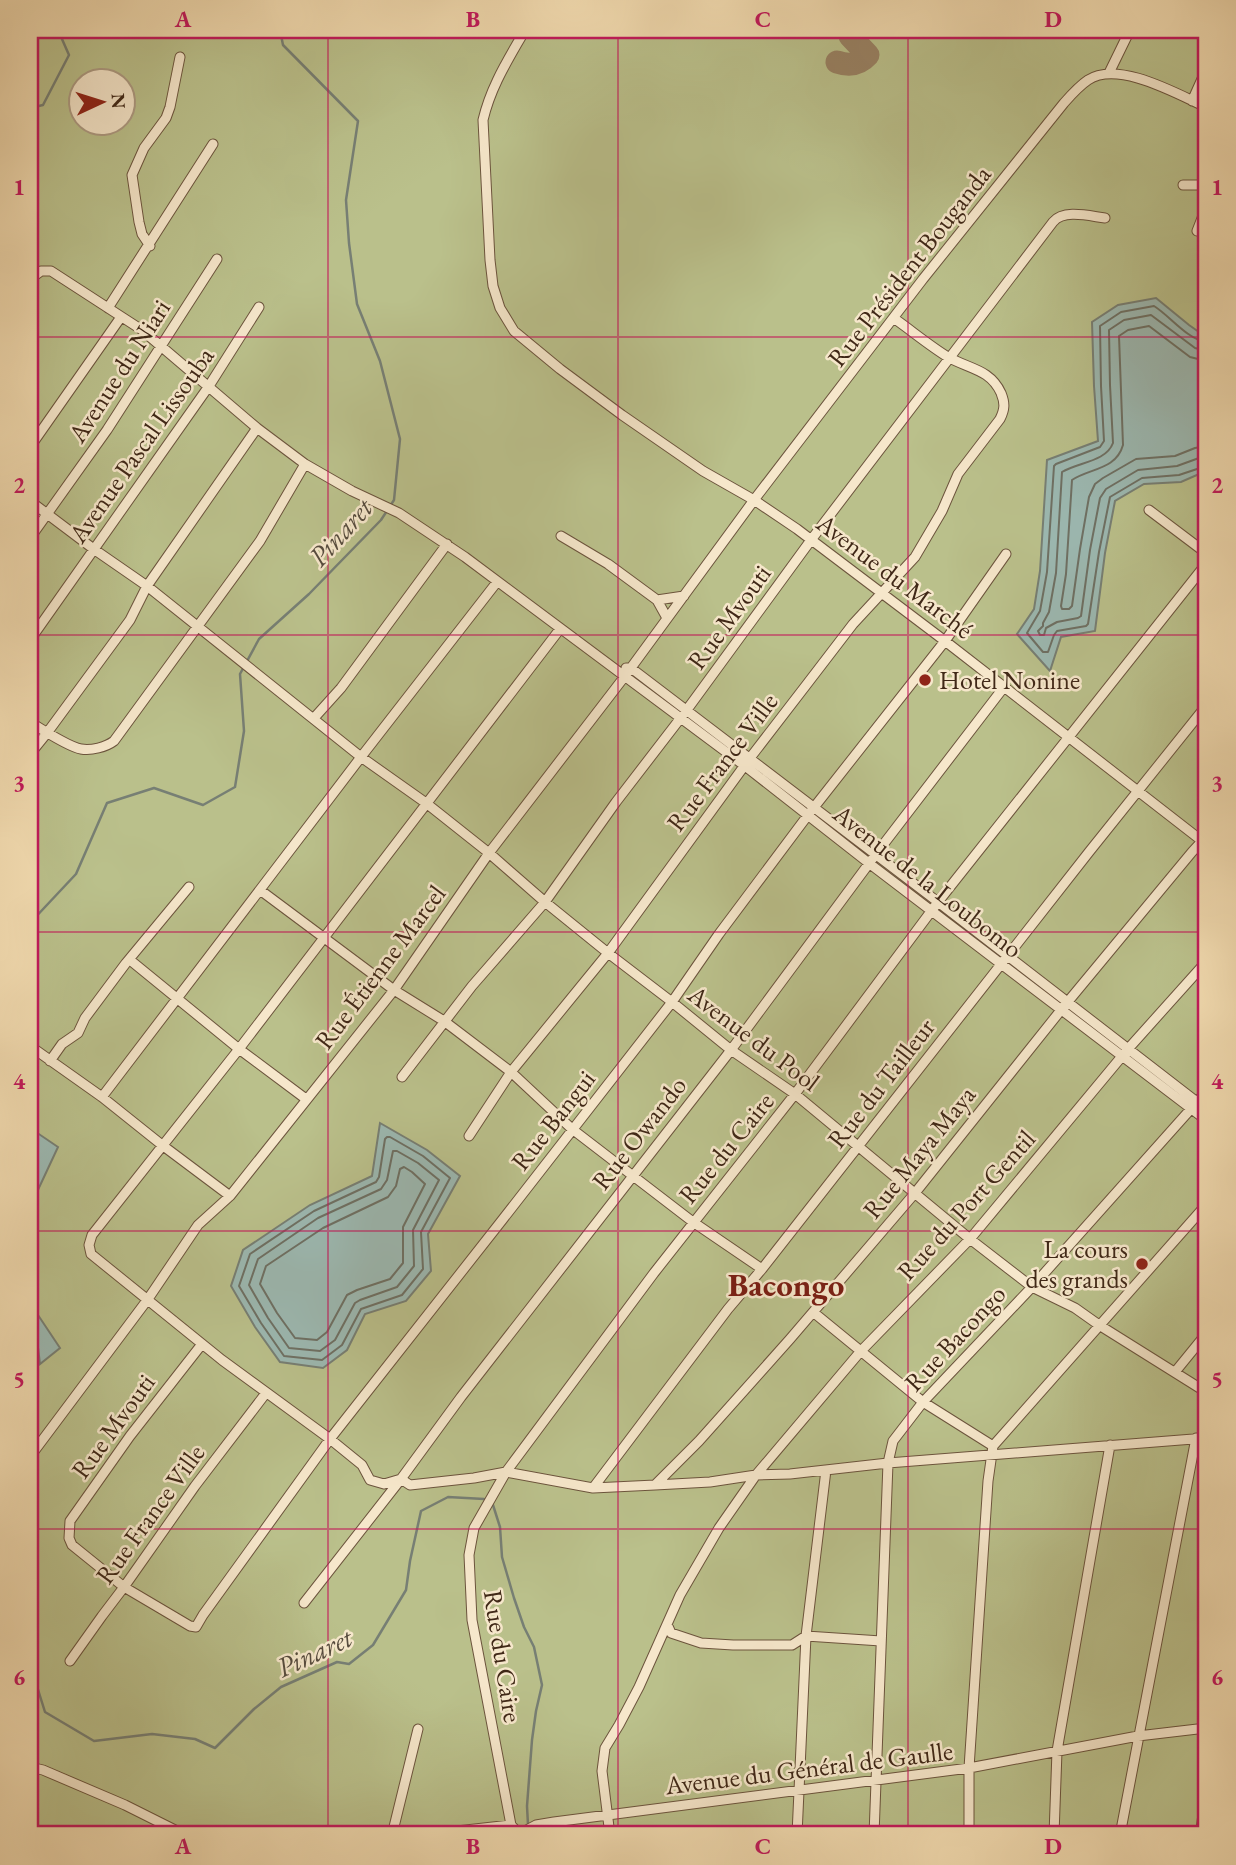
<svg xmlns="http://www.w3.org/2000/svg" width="1236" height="1865" font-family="'EB Garamond',serif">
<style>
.green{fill:#bac08b;stroke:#7d7451;stroke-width:2;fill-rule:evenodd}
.water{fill:#9cb9b2;stroke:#777f74;stroke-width:2}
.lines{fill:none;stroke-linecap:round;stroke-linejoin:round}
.shore{stroke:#6e7064;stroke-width:2}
.stream{stroke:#777f74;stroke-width:2.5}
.taxiway{stroke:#988163;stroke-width:23}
.minor-casing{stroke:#6c543d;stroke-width:11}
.minor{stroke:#f6e7cb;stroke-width:9}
.grid{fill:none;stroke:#c2185b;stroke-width:2;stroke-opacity:0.55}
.poi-dot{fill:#8f2418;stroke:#f6e7cb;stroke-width:2.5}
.labels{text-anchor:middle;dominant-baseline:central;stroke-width:5;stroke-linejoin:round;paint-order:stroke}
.street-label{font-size:26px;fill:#402817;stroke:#f6e7cb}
.poi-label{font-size:26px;fill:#402817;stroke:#f6e7cb;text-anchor:start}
.water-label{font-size:28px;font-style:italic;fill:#574c3e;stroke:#f6e7cb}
.district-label{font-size:33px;font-weight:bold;fill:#7a1f14;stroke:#f6e7cb}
.neatline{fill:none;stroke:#c2185b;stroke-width:2.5}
.grid-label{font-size:23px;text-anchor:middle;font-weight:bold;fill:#c2185b}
</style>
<rect width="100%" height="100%" fill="#f1daaf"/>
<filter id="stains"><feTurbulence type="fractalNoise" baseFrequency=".00286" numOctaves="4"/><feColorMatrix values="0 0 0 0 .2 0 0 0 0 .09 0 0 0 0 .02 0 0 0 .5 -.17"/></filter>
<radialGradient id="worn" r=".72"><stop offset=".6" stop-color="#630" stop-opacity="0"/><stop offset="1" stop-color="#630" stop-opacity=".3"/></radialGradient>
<path class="green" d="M30 30H1206V1835H30ZM80 80H122V122H80Z"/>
<path class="water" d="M1156 298 1189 325 1206 337V471L1181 482 1144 484 1115 501 1105 553 1095 631 1061 637 1050 671 1017 634 1034 609 1040 571 1047 460 1098 441 1094 386 1092 322 1118 305Z
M380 1123 427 1150 460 1176 428 1234 431 1271 406 1301 365 1314 347 1350 323 1368 280 1362 255 1327 231 1286 243 1250 310 1205 372 1176Z
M30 1128 58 1147 30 1207Z
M30 1303 60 1348 40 1364 37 1339 30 1341Z"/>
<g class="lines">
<path class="shore" d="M1206 342C1187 339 1170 316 1154 306L1121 312 1100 326 1101 386 1104 441 1100 447 1056 464 1054 466 1047 572 1040 611 1027 633 1043 652H1048L1054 635 1057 631 1086 626 1088 624 1099 552 1110 497 1142 478 1179 475 1206 466
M1206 351 1195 348 1151 315 1124 320 1109 330 1110 385 1113 443C1106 462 1078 462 1062 472L1056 573 1049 612 1043 623V626L1038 631 1040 635H1044L1046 628 1057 622 1078 618 1081 616 1090 550 1100 498 1106 489 1138 470 1177 466 1199 458 1206 457
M1206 361 1190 357 1149 326 1128 330 1119 336 1123 445C1116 470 1090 468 1072 480L1066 574 1061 606 1062 609H1069L1072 606 1080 549 1089 497 1095 484 1103 478 1136 459 1175 456 1195 448 1206 446
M387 1137H390L423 1156 450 1178 421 1232 423 1269 402 1295 361 1309 342 1345 322 1360 284 1356 261 1323 239 1286 250 1254 314 1211 376 1182 379 1177 385 1139Z
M393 1151H397L418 1163 439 1180 413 1230 414 1266 397 1287 360 1300 355 1303 335 1340 320 1351 289 1348 268 1318 249 1285 258 1259 318 1218 381 1189 387 1180Z
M404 1167 412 1172 425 1184 403 1227V1263L390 1279 357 1290 347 1295 327 1332 317 1340 295 1338 277 1313 260 1284 266 1266 323 1228 388 1197 396 1186 400 1169Z"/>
<path class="stream" d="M30 108 43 105 69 55 58 30
M30 923 76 874 107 803 154 788 203 805 235 787 244 731 240 674 259 639 309 594 381 520 394 500 400 439 380 361 357 304 349 243 346 200 358 121 283 45 280 30
M30 1664 45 1712 94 1741 152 1734 195 1739 215 1748 254 1709 281 1687 337 1662 349 1664 373 1645 406 1590 410 1561 421 1511 448 1497 484 1499 493 1505 500 1527 502 1557 514 1598 524 1627 534 1647 542 1685 536 1711 532 1740 527 1806 528 1825"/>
<path class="taxiway" d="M837 62C849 66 859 65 868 55L850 36 849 30"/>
<g class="minor-casing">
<path id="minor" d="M525 30C508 60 491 86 483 120L490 260 493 286 500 308 514 331 560 369 622 415 703 471 754 500 797 529 945 641 1206 844
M1109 73 1130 30
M1192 101 1206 70
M1183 185H1206
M1197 231 1206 208
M150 246 142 234 139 222 132 175 144 148 166 118 170 107 180 57
M30 279 41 271H51L142 330 257 428 305 464 352 491 399 513 465 557 745 766 870 864 1206 1120
M108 308 213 144
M30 447 121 317
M30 501 95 550 147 586 361 757 426 803 489 853 545 902 608 953 672 1002 731 1050 795 1094 970 1239 1032 1287 1075 1308 1099 1325 1206 1392
M1149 510 1206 553
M561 536 608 564 657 600 667 618
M30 538 107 430 217 259
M657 600 684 596
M560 629 239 1049 92 1235 89 1245 91 1254 222 1360 330 1439 362 1465 370 1480 384 1484 401 1479 410 1485 474 1478 506 1472 593 1488 655 1485 710 1482 756 1475 790 1474 888 1463 1206 1438
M30 640 209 386 259 307
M626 668H631L938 902 1206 1109
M314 718 341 688 447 544
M30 722C41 729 69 747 81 749 91 751 106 747 114 741L260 541 305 464
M30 754 47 733 130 620 147 586 257 428
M260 890 394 990 444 1021 511 1072 572 1129 693 1222 762 1269
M130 960 239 1049 306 1099
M30 1046 102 1097 162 1145 230 1196
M50 1061 62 1044 78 1033 85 1018 126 963 189 887
M402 1077 472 986 545 902 616 802 686 711 811 540 1053 222C1064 209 1089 216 1105 218
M102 1097 361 757 497 582
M469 1136 511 1072 608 953 750 758 807 684 853 624 915 557 942 511 958 474 1000 419C1005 409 1005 403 1001 393 990 369 969 369 948 357 930 346 912 331 895 319
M813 1312 923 1402 993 1446
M202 1344 130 1436 70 1521 69 1538 72 1545 124 1587 190 1626 196 1627 203 1615 330 1439 503 1219 672 1002 719 934 808 815 945 641 1006 554
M1175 1372 1206 1334
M32 1454 148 1299 198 1225 230 1196 394 990 489 853 625 676 754 500 923 279 1064 103C1071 95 1079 86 1088 80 1118 60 1177 94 1206 107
M655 1485 699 1441 790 1339 915 1193 1061 1010 1192 852 1204 839
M593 1488 728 1309 762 1269 1089 852 1206 706
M304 1603 401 1479 461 1397 731 1050 876 854 1004 687
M667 1624 671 1633 701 1643 733 1645H792L806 1636 881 1641
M70 1661 102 1616 124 1587 195 1486 266 1393
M30 1767 43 1770 125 1805 185 1835
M1206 1790 1201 1830 1206 1835
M511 1825 472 1620 469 1555 474 1528 506 1472 654 1273 795 1094 938 902 1206 564
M392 1835 418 1729
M421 1835 511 1825 519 1834 536 1825 554 1822 969 1768 1138 1736 1206 1728
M610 1835 602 1771 605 1748 619 1725 639 1687 680 1595 719 1528 756 1475 860 1352 970 1239 1128 1049 1206 962
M797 1835 806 1636 826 1470
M874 1835 888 1463 893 1441 923 1402 1032 1287 1206 1092
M969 1835V1768L988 1481 993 1446 1206 1205
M1054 1835 1057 1751 1110 1445
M1120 1835 1196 1438"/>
</g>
<use href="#minor" class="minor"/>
</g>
<path class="grid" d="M328 30V1835M618 30V1835M908 30V1835M30 337H1206M30 635H1206M30 932H1206M30 1231H1206M30 1529H1206"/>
<g class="poi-dot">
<circle cx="925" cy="680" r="7"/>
<circle cx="1142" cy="1264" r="7"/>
</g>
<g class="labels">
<g class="street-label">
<text transform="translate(909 266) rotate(-52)">Rue Président Bouganda</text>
<text transform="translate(119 371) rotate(-57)">Avenue du Niari</text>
<text transform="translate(141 445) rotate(-55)">Avenue Pascal Lissouba</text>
<text transform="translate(895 576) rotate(37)">Avenue du Marché</text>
<text transform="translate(729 617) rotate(-54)">Rue Mvouti</text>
<text transform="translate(722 762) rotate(-53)">Rue France Ville</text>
<text transform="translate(928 881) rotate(38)">Avenue de la Loubomo</text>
<text transform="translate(380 967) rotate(-53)">Rue Étienne Marcel</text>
<text transform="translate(754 1038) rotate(37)">Avenue du Pool</text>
<text transform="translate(881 1083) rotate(-52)">Rue du Tailleur</text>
<text transform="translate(553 1120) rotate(-52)">Rue Bangui</text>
<text transform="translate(639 1133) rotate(-52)">Rue Owando</text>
<text transform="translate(726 1148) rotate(-51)">Rue du Caire</text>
<text transform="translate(919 1152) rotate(-51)">Rue Maya Maya</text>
<text transform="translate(966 1205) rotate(-48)">Rue du Port Gentil</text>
<text transform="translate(955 1338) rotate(-47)">Rue Bacongo</text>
<text transform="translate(113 1426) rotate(-54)">Rue Mvouti</text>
<text transform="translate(150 1514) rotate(-54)">Rue France Ville</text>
<text transform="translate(503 1656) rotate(81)">Rue du Caire</text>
<text transform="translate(809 1768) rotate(-7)">Avenue du Général de Gaulle</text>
</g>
<g class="poi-label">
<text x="939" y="680">Hotel Nonine</text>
<text x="1128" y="1249" text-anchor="end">La cours<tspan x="1128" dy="30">des grands</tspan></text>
</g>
<g class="water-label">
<text transform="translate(340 532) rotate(-48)">Pinaret</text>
<text transform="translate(314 1652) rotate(-25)">Pinaret</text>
</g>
<g class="district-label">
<text x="786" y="1284">Bacongo</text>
</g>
</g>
<rect width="1236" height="1865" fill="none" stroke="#f1daaf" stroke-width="77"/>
<g transform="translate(102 102) rotate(86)"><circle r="33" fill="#f6e7cb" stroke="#ad9b83" stroke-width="2"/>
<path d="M0-5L12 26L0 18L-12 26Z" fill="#8f2418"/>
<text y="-10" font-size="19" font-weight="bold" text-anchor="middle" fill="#402817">N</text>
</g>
<rect x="38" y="38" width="1160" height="1788" class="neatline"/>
<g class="grid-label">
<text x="183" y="27">A</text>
<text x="473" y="27">B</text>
<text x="763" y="27">C</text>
<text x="1053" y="27">D</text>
<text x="19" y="195">1</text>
<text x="1217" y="195">1</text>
<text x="19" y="493">2</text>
<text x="1217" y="493">2</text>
<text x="19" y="791">3</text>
<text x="1217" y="791">3</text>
<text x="19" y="1089">4</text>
<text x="1217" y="1089">4</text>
<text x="19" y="1387">5</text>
<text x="1217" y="1387">5</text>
<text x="19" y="1685">6</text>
<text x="1217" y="1685">6</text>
<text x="183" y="1854">A</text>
<text x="473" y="1854">B</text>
<text x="763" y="1854">C</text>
<text x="1053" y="1854">D</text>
</g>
<rect width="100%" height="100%" filter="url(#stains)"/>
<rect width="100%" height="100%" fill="url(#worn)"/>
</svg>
